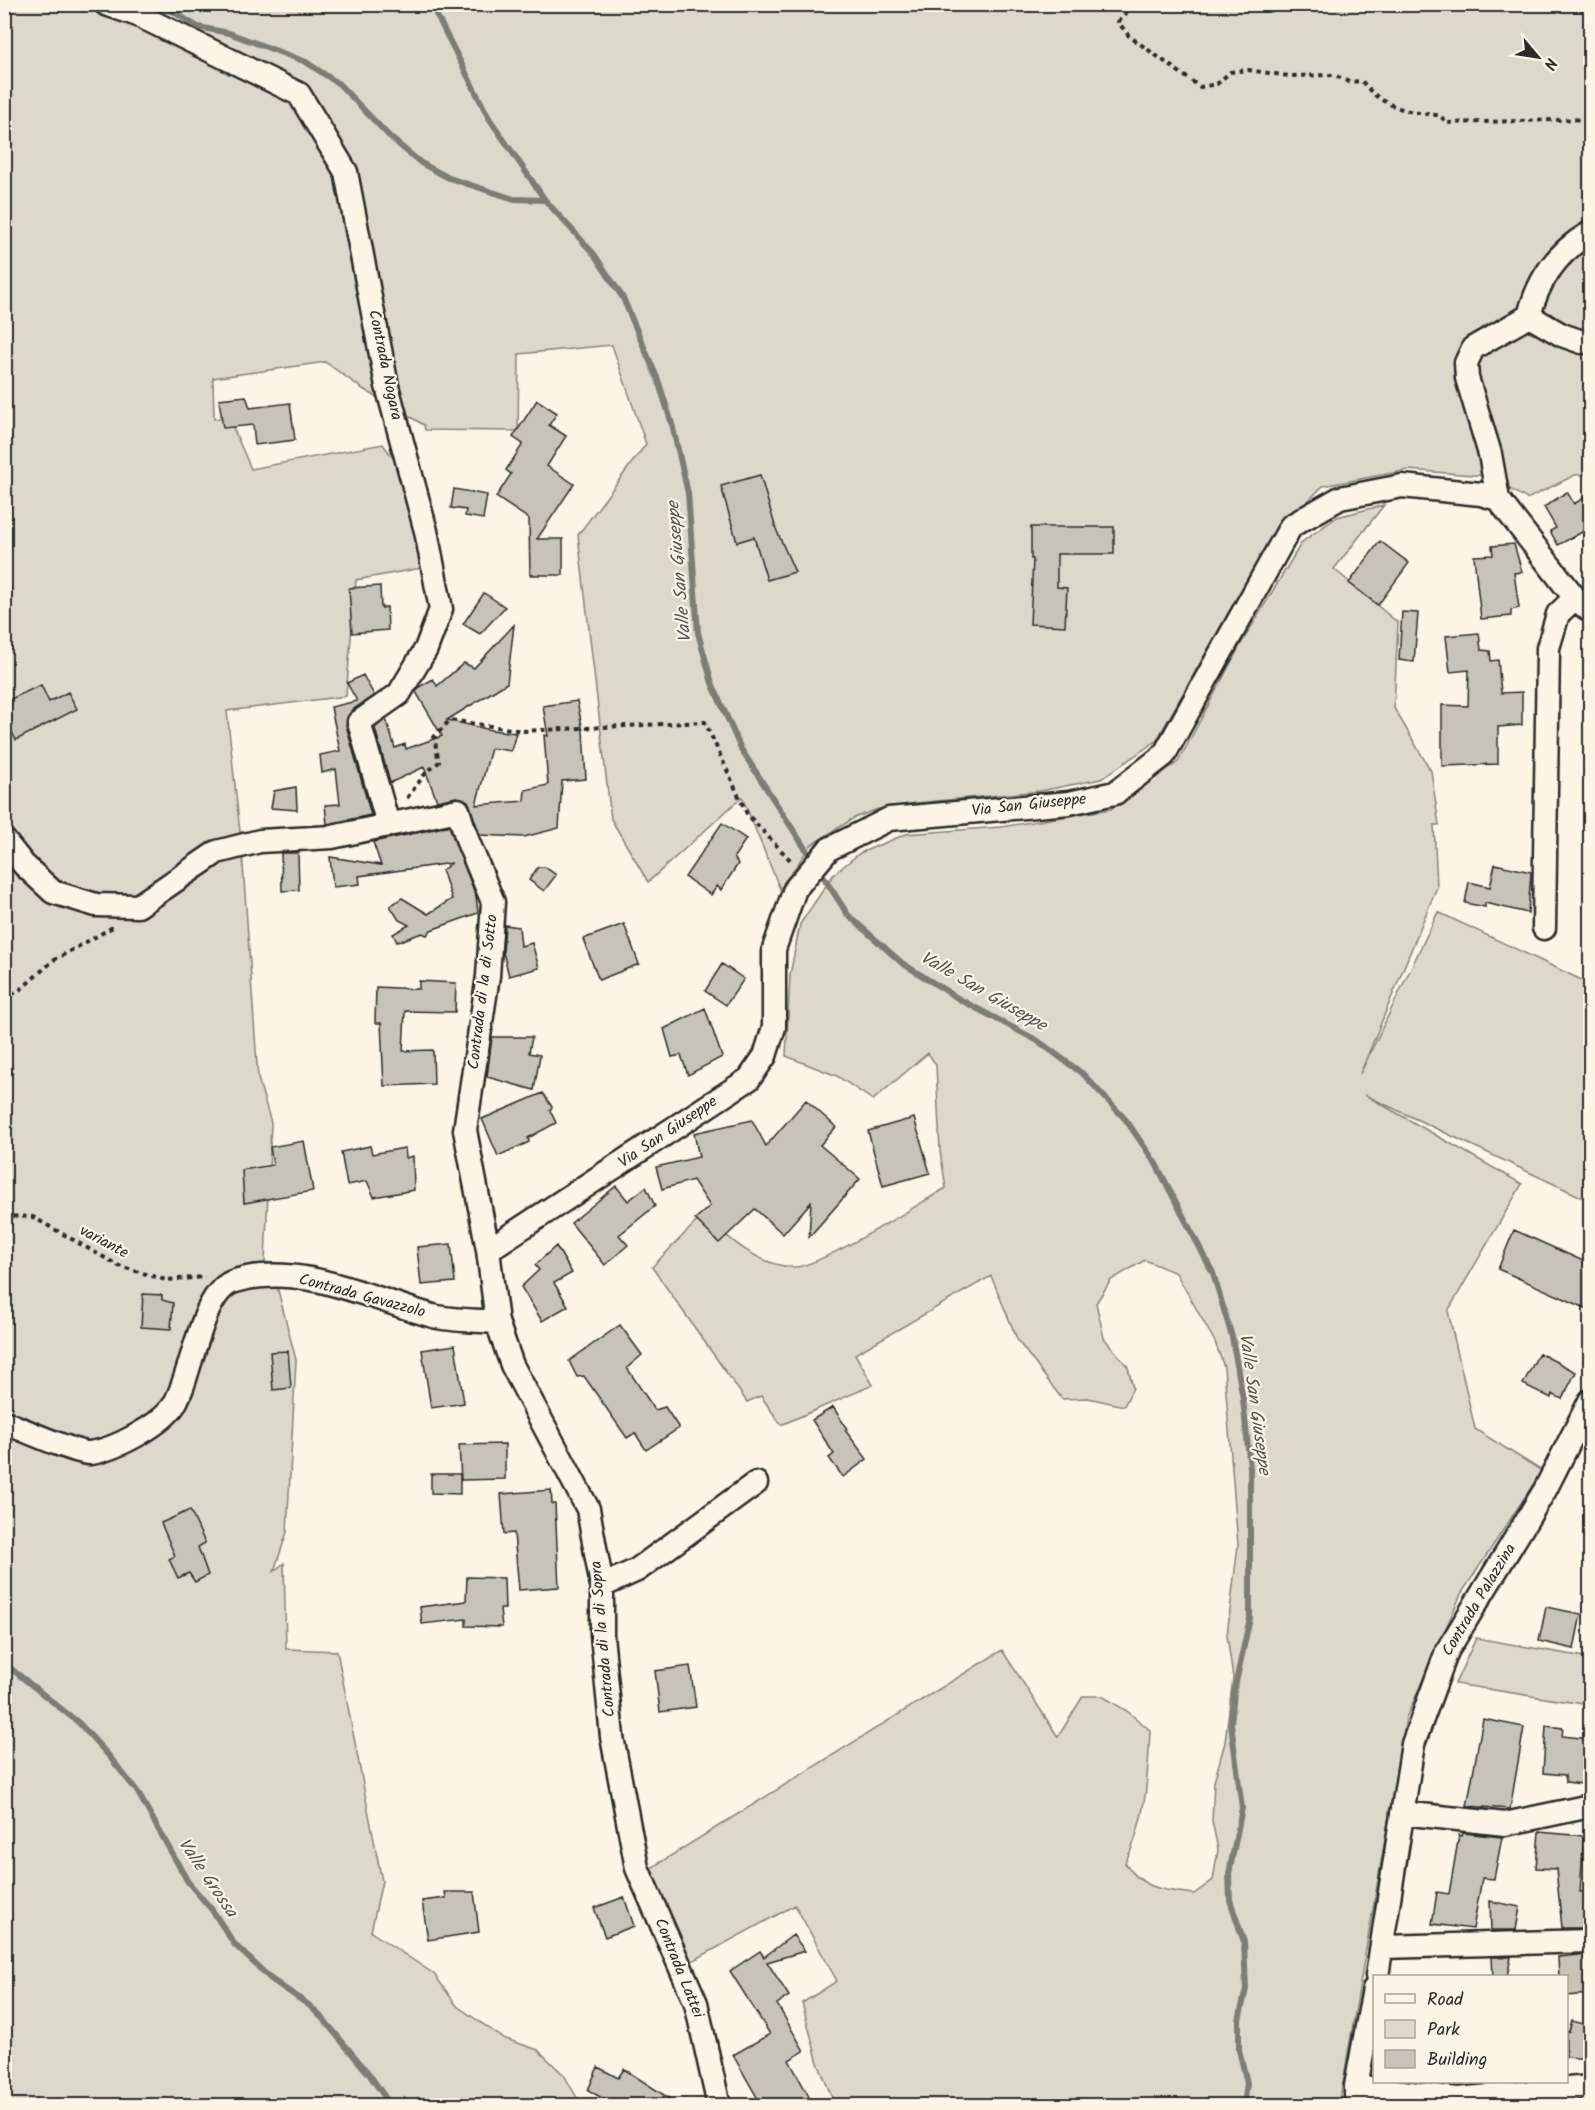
<svg xmlns="http://www.w3.org/2000/svg" width="1595" height="2110" font-family="Kalam,sans-serif">
<style>
.green{fill:#ded8ca;stroke:#84827a;stroke-width:1.5}
.lines{fill:none;stroke-linecap:round;stroke-linejoin:round}
.stream{stroke:#7d7b74;stroke-width:6}
.building{fill:#c8c3b7;stroke:#2b2b2b;stroke-width:1.5}
.minor-casing{stroke:#2b2b2b;stroke-width:27}
.path{stroke:#2b2b2b;stroke-width:4;stroke-dasharray:4.5 4.5;stroke-linecap:butt}
.minor{stroke:#fcf5e5;stroke-width:22}
.labels{text-anchor:middle;dominant-baseline:central;stroke-width:4.5;stroke-linejoin:round;paint-order:stroke}
.street-label{font-size:16px;fill:#2b2b2b;stroke:#fcf5e5}
.water-label{font-size:18px;font-style:italic;fill:#545350;stroke:#fcf5e5}
</style>
<rect width="100%" height="100%" fill="#fcf5e5"/>
<filter id="ink" filterUnits="userSpaceOnUse"><feTurbulence type="fractalNoise" baseFrequency=".0167" numOctaves="2"/><feDisplacementMap in="SourceGraphic" scale="12" xChannelSelector="R" yChannelSelector="G"/><feConvolveMatrix kernelMatrix="1 2 1 2 8 2 1 2 1" color-interpolation-filters="sRGB"/></filter>
<g filter="url(#ink)">
<path class="green" d="M5 5H1590V474L1575 475 1527 499 1487 476 1408 470 1323 486 1271 538 1156 741 1101 779 1040 791 916 803 878 809 854 818 811 845 780 889 742 797 648 882 611 819 578 535 646 444 612 345 519 354 518 431 425 430 424 425 363 389 325 362 213 378 214 419 228 416 251 469 383 444 431 512 444 564 356 580 346 696 227 711 240 832H244L241 837 258 1078 271 1123 265 1262 271 1263 296 1360 287 1532 274 1571 284 1563 286 1649 337 1651 382 1881 371 1932 434 1974 457 2006 503 2038 538 2050 564 2075 581 2105 5 2106Z
M1384 505 1334 569 1398 623 1394 708 1431 771 1439 825H1434L1437 887 1360 1074 1438 912 1590 984V1201L1365 1095 1522 1184 1448 1311 1475 1429 1542 1471 1461 1594 1406 1718 1339 2105H835L818 2063 802 2003 837 1981 795 1905 691 1962 651 1868 1002 1650 1058 1737 1083 1696H1102L1127 1711 1150 1730C1148 1776 1146 1822 1125 1863 1143 1890 1164 1890 1194 1894L1213 1880 1218 1849 1212 1821 1214 1782 1225 1742 1233 1678 1227 1635 1238 1545 1224 1367 1215 1342 1176 1273 1145 1260 1111 1280 1096 1303 1104 1338 1128 1367 1133 1388 1124 1406 1088 1398 1062 1399 1018 1341 991 1276 855 1354 873 1385 781 1425 761 1396 747 1402 652 1267 703 1215C729 1238 755 1264 792 1267 816 1270 920 1203 946 1188L940 1151 936 1065 928 1053 873 1100 837 1076 786 1056 790 975 800 924 834 874 860 853 906 834 1001 827 1111 809 1178 762 1241 644 1302 542 1337 517Z
M1476 1638 1590 1658V1705L1455 1684Z"/>
<g class="lines">
<path class="stream" d="M161 4 198 27 229 33 306 62 339 84 391 138 421 163 449 178 514 199 545 200 594 254 623 298 658 380 672 424 688 493 698 633 712 683 741 749 848 915 902 963 959 999 1038 1041 1083 1074 1126 1120 1156 1164 1213 1273 1232 1337 1243 1399 1250 1468V1618L1234 1691 1231 1724 1242 1808 1229 1874 1230 1900 1244 1942 1246 1989 1239 2020V2050L1247 2083 1244 2106
M431 4 489 118 545 200
M4 1663 79 1723 109 1756 137 1791 188 1882 212 1910 235 1945 271 1979 310 2006 324 2020 369 2074 391 2106"/>
</g>
<path class="building" d="M246 396 250 408 290 403 295 440 255 445 253 425 223 428 219 399Z
M537 400 557 413 549 425 566 436 547 466 574 484 537 539H563V575H530L529 519 496 497 511 474 506 470 523 444 513 437Z
M760 475 776 529 795 572 767 580 754 537 737 542 721 486Z
M454 489 487 495 483 519 465 516 466 510 451 508Z
M1567 492 1574 504 1590 494V528L1558 545 1550 531 1556 528 1544 507Z
M1031 527H1114V554H1057V587L1067 588 1065 626 1030 624 1033 559H1031Z
M1380 541 1409 563 1378 605 1349 583Z
M1514 544 1522 572 1514 573 1519 608 1511 610V616L1481 619 1474 556 1493 555 1492 546Z
M380 586 381 608 387 607 388 630 352 633 349 588Z
M484 593 505 607 480 634 463 624Z
M1402 612 1418 613 1414 662 1399 660Z
M514 625 507 683 447 720 491 730 516 733 511 751 491 748 476 805 524 801 525 790 548 785 544 735 548 736 543 706 577 701 583 731 586 779 562 781 559 828 524 837 480 835 468 801 456 797 437 801 424 767 390 783 375 728 386 719 395 748 405 744 406 749 442 736 416 692 419 687 433 679 437 686 464 663 474 668Z
M1479 633 1481 650 1490 651 1491 661 1498 660 1501 693 1522 692V725L1498 727V764L1442 766V705L1468 706 1469 670 1450 672 1446 636Z
M363 675 374 695 351 711 346 725 371 815 327 824 325 805 340 804 336 769 322 773 320 755 340 751 331 707 357 701 347 683Z
M41 685 49 702 68 692 77 709 16 740 4 716V702Z
M296 787 297 810 271 808 274 791Z
M722 823 746 839 734 857 738 864 721 890 717 886 711 895 685 877Z
M449 826 476 896 478 913 431 930 427 935 422 933 397 942 393 934 409 925 399 920 390 906 402 898 428 914 452 899 442 870 452 863 359 876 360 884 333 887 330 857 381 865 373 842Z
M281 853H298L299 890 282 891Z
M1495 864 1531 872 1528 913 1485 903V907L1465 903 1469 882 1490 887Z
M538 867H545L556 875 544 891 529 880Z
M624 924 639 964 599 980 583 939Z
M505 925 519 927 521 946 532 943 539 968 509 976 503 952Z
M722 964 744 979 726 1005 705 991Z
M419 981 456 983 455 1012 405 1011 403 1051 433 1050 434 1084 384 1086 381 1023H375L376 987 419 989Z
M705 1008 722 1057 688 1075 681 1055 672 1057 664 1029Z
M492 1037H532L529 1053 540 1055 534 1090 487 1077Z
M543 1093 552 1107 550 1110 556 1123 528 1138 529 1142 498 1156 482 1119Z
M806 1100 836 1127 820 1145 860 1179 809 1237 811 1202 783 1234 755 1209 719 1243 695 1219 710 1206 693 1180 662 1189 656 1167 699 1157 694 1133 752 1120 766 1146Z
M914 1118 930 1173 883 1186 868 1131Z
M304 1141 313 1191 244 1203 242 1170 273 1165 270 1147Z
M370 1146 372 1154 405 1148 406 1158 413 1156 414 1190 374 1197 367 1181 347 1185 341 1152Z
M616 1186 628 1201 646 1187 655 1206 619 1235 628 1245 605 1265 571 1223Z
M1514 1230 1590 1264V1310L1498 1269Z
M451 1244 455 1282 421 1285 417 1247Z
M556 1246 572 1273 554 1283 568 1306 542 1321 521 1287 539 1270 535 1265Z
M143 1294 162 1295V1300L173 1303 171 1329 141 1327Z
M620 1325 642 1355 627 1368 655 1410 665 1407 679 1428 646 1450 635 1433 627 1438 584 1376 577 1377 569 1361Z
M455 1345 464 1403 431 1408 422 1350Z
M288 1351 291 1388 273 1390 270 1352Z
M1539 1353 1576 1372 1562 1399 1552 1394 1551 1398 1523 1384Z
M833 1407 847 1429 845 1430 867 1459 843 1477 829 1458 834 1454 812 1420Z
M505 1444V1479L461 1480 459 1445Z
M431 1474H460V1494L431 1493Z
M551 1490 552 1504H555L559 1587 519 1590 514 1533 504 1534 501 1494Z
M190 1510 205 1543 198 1547 208 1575 195 1582 189 1573 178 1578 169 1559 175 1556 161 1523Z
M467 1577 504 1578 505 1609H500L502 1627 466 1626V1619L422 1624 420 1607 466 1601Z
M1546 1607 1581 1614 1574 1649 1539 1641Z
M690 1666 696 1707 660 1712 655 1671Z
M1483 1719 1524 1727 1510 1809 1467 1806Z
M1546 1726 1563 1728 1562 1736 1590 1739V1785L1566 1782 1565 1775 1543 1773Z
M1539 1832 1584 1836 1580 1892 1590 1891V1928H1562L1556 1869 1536 1868Z
M1463 1833 1502 1837 1494 1879 1482 1878 1473 1929 1432 1924 1437 1892 1449 1894 1459 1835 1462 1836Z
M445 1892H474L479 1932 428 1940 422 1901 446 1898Z
M624 1897 634 1926 605 1937 594 1908Z
M1490 1901 1520 1907 1516 1930H1491Z
M793 1935 805 1951 767 1962 789 1996 777 2004 804 2051 789 2060 814 2106H762L733 2055 770 2034 730 1971 760 1951 764 1957Z
M1590 1954V1994L1566 1996V1977H1559L1558 1957Z
M1492 1957H1511L1507 1977H1493Z
M1572 2021 1590 2026V2059L1566 2057V2031L1569 2032Z
M598 2067 618 2078 624 2069 681 2106H616L588 2090Z"/>
<g class="lines">
<g class="minor-casing">
<path id="minor" d="M106 4 138 15 299 94 346 172 387 386 426 531 441 609 426 649 399 694 359 722 388 824
M1529 316 1562 335 1582 342
M1498 499 1490 454 1467 378 1466 363 1473 348 1529 316C1538 280 1558 251 1590 233
M4 840 24 865 53 892 96 905 138 906 217 852 260 841 332 837 458 810 468 842 493 902 488 976 465 1130 488 1250 497 1322 512 1365 588 1509 602 1586V1635L612 1737 637 1868 696 2003 719 2106
M1544 928 1548 648 1558 614 1575 598
M488 1250 749 1079 765 1056 774 1027V949L795 889 829 849 889 819 1069 803 1115 793 1164 755 1291 526 1340 498 1402 486 1481 494 1498 499 1575 598 1590 611
M4 1422C19 1428 78 1454 90 1453 114 1450 157 1427 172 1408 192 1381 199 1291 235 1281 300 1261 371 1299 433 1316 453 1321 476 1320 497 1322
M602 1586 637 1570 756 1483
M1402 1813 1505 1824 1590 1806
M1383 1947 1590 1941
M1377 1976 1413 1744 1447 1651 1545 1490 1590 1401
M1356 2086 1457 2099 1590 2087
M1356 2106V2086L1374 1989"/>
</g>
<path class="path" d="M1130 4 1128 11 1118 22 1129 36 1200 87 1217 84 1230 72 1248 70 1289 76 1334 75 1349 82 1362 81C1379 106 1411 114 1439 115L1448 123 1590 119
M407 798 425 774 439 762 434 737 450 720 523 731 705 722 747 814 792 862
M4 999 21 989 54 960 113 927
M4 1216 33 1217 119 1266 166 1280 205 1277"/>
<use href="#minor" class="minor"/>
</g>
</g>
<g class="labels">
<g class="street-label">
<text transform="translate(385 365) rotate(78)">Contrada Nogara</text>
<text transform="translate(1029 805) rotate(-6)">Via San Giuseppe</text>
<text transform="translate(483 992) rotate(-83)">Contrada di la di Sotto</text>
<text transform="translate(668 1132) rotate(-34)">Via San Giuseppe</text>
<text transform="translate(104 1242) rotate(28)">variante</text>
<text transform="translate(362 1296) rotate(15)">Contrada Gavazzolo</text>
<text transform="translate(1479 1600) rotate(-59)">Contrada Palazzina</text>
<text transform="translate(603 1639) rotate(-95)">Contrada di la di Sopra</text>
<text transform="translate(679 1968) rotate(68)">Contrada Lattei</text>
</g>
<g class="water-label">
<text transform="translate(680 572) rotate(-95)">Valle San Giuseppe</text>
<text transform="translate(983 992) rotate(30)">Valle San Giuseppe</text>
<text transform="translate(1254 1404) rotate(82)">Valle San Giuseppe</text>
<text transform="translate(207 1878) rotate(56)">Valle Grossa</text>
</g>
</g>
<rect width="1595" height="2110" fill="none" stroke="#fcf5e5" stroke-width="24"/>
<rect x="12" y="12" width="1571" height="2086" fill="none" stroke="#2b2b2b" stroke-width="2" filter="url(#ink)"/>
<rect x="1373" y="1975" width="195" height="108" fill="#fcf5e5" stroke="#a8a49b" stroke-width="1.5"/>
<rect x="1385" y="1994" width="30" height="9" fill="#fcf5e5" stroke="#a8a49b" stroke-width="1.5"/>
<text x="1427" y="2005" font-size="18" fill="#2b2b2b">Road</text>
<rect x="1385" y="2020" width="30" height="18" fill="#ded8ca" stroke="#a8a49b" stroke-width="1.5"/>
<text x="1427" y="2035" font-size="18" fill="#2b2b2b">Park</text>
<rect x="1385" y="2050" width="30" height="18" fill="#c8c3b7" stroke="#a8a49b" stroke-width="1.5"/>
<text x="1427" y="2065" font-size="18" fill="#2b2b2b">Building</text>
<g transform="translate(1538 57) rotate(119)" stroke="#fcf5e5" stroke-width="4.5" paint-order="stroke">
<path d="M0-4.5L10 22L0 15L-10 22Z" fill="#2b2b2b"/>
<text y="-9" font-size="16" font-weight="bold" text-anchor="middle" fill="#2b2b2b">N</text>
</g>
</svg>
